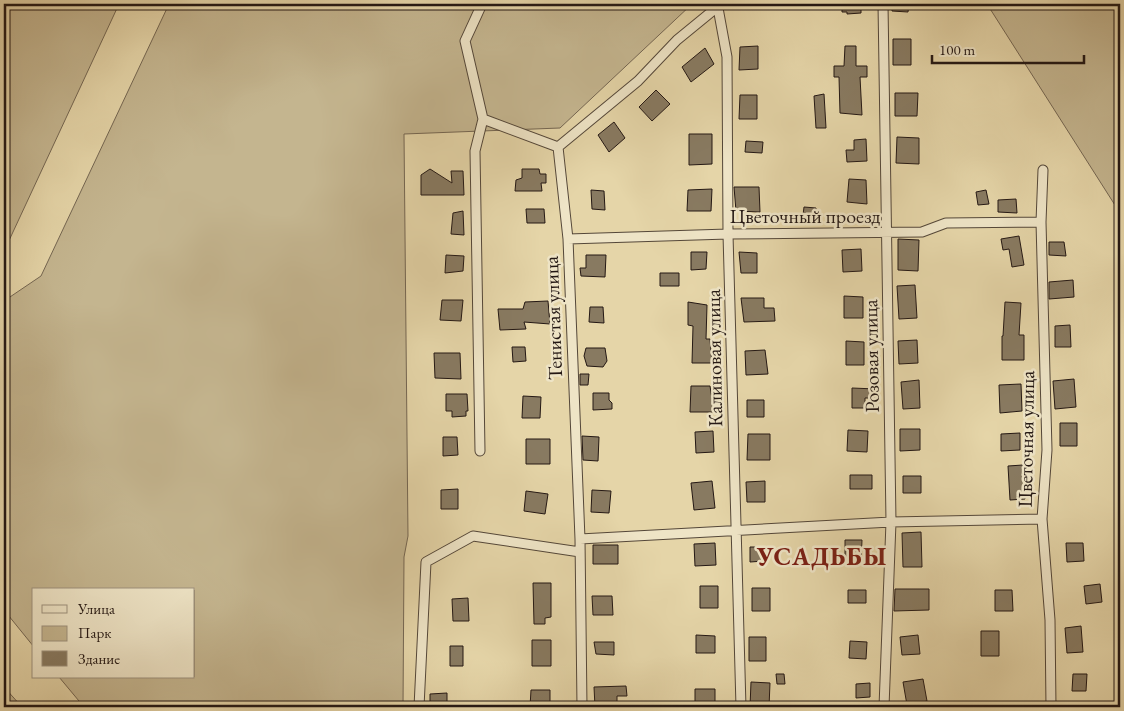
<svg xmlns="http://www.w3.org/2000/svg" width="1124" height="711" font-family="'EB Garamond',serif">
<style>
.green{fill:#c4b58f;stroke:#746652}
.building{fill:#887a61;stroke:#241814}
.lines{fill:none;stroke-linecap:round;stroke-linejoin:round}
.minor-casing{stroke:#544739;stroke-width:11}
.minor{stroke:#eee4c6;stroke-width:9}
.labels{text-anchor:middle;dominant-baseline:central;stroke-width:5;stroke-linejoin:round;paint-order:stroke}
.street-label{font-size:20px;fill:#241814;stroke:#eee4c6}
.district-label{font-size:25px;font-weight:bold;letter-spacing:1px;fill:#7a1f14;stroke:#eee4c6}
</style>
<rect width="100%" height="100%" fill="#e5d5a8"/>
<filter id="stains"><feTurbulence type="fractalNoise" baseFrequency=".004" numOctaves="4"/><feColorMatrix values="0 0 0 0 .2 0 0 0 0 .09 0 0 0 0 .02 0 0 0 .5 -.17"/></filter>
<radialGradient id="worn" r=".72"><stop offset=".6" stop-color="#630" stop-opacity="0"/><stop offset="1" stop-color="#630" stop-opacity=".3"/></radialGradient>
<path class="green" d="M4 4H119L6 247 4 248Z
M169 4H692L560 128 404 134 408 536 404 557 403 707H84L59 677H194V590H34V647L4 610V301L41 276Z
M987 4H1120V213Z
M4 687 22 707H4Z"/>
<path class="building" d="M842 4H861V13L847 14V12H842Z
M892 4H909L908 12 892 11Z
M893 39H911V65H893Z
M758 46V69L739 70 740 47Z
M845 46H856V66H867V77H860L862 115 840 113 839 77H834V66H844Z
M705 48 714 64 691 82 682 67Z
M656 90 670 104 652 121 639 107Z
M895 93H918L917 116H895Z
M824 94 826 128H816L814 96Z
M740 95H757V119H739Z
M614 122 625 138 609 152 598 135Z
M689 134H712V164L689 165Z
M897 137 919 138V164L896 163Z
M866 139 867 161 847 162 846 150H854V140Z
M746 141 763 142 762 153 745 152Z
M430 169 452 183 451 171H463L464 195H421V175Z
M522 169H539L540 174H546V183H541L542 191H515L516 180 522 178Z
M849 179 866 180 867 204 847 202Z
M734 187H759L760 212 736 211Z
M712 189 711 211H687L688 190Z
M591 190 604 191 605 210 592 209Z
M986 190 989 204 978 205 976 192Z
M1016 199 1017 213 998 212V200Z
M804 207 816 208 814 224 802 223Z
M526 209H544L545 223H527Z
M463 211 464 235 451 234 453 213Z
M1019 236 1024 265 1012 267 1009 249 1003 250 1001 239Z
M898 239 919 240 918 271 898 270Z
M1049 242H1064L1066 256 1049 255Z
M861 249 862 271 843 272 842 250Z
M691 252H707L706 269 691 270Z
M739 252 757 253V273H741Z
M446 255 464 256 463 271 445 273Z
M586 255H606L605 277 581 276 580 268H586Z
M660 273H679V286H660Z
M1073 280 1074 297 1049 299V282Z
M915 285 917 318 899 319 897 286Z
M844 296 863 297V318H844Z
M741 298H764V308H774L775 321 744 322Z
M442 300H463L461 321 440 320Z
M548 301 550 324 524 322 526 329 500 330 498 309H523L525 302Z
M688 302 707 305 706 339H710L712 363H692L693 326 688 325Z
M1005 302 1021 303 1019 335H1024V360H1002V336H1003Z
M590 307H603L604 323 589 322Z
M1070 325 1071 347H1055V326Z
M917 340 918 363 899 364 898 341Z
M846 341 864 342V365H846Z
M512 347H525L526 361 513 362Z
M586 348H605L607 361 603 367 587 366 584 356Z
M765 350 768 374 746 375 745 351Z
M434 353H460L461 379 435 378Z
M580 374H589L588 385H580Z
M1074 379 1076 407 1055 409 1053 381Z
M919 380 920 408 903 409 901 382Z
M1021 384 1022 411 1000 413 999 385Z
M691 386H710L714 412H690Z
M852 388 876 389V398H865V408H852Z
M593 393H609V400L612 403V409L593 410Z
M446 394H467L468 411H466V416L452 417V411H446Z
M523 396 541 397 540 418H522Z
M747 400H764V417H747Z
M1060 423H1077V446H1060Z
M900 429H920V450L900 451Z
M848 430 868 431 867 452 847 451Z
M713 431 714 452 696 453 695 432Z
M1020 433V450L1001 451V434Z
M748 434H770V460H747Z
M582 436 599 437 598 461 583 460Z
M443 437H457L458 455 443 456Z
M526 439H550V464H526Z
M1023 465 1025 499 1010 500 1008 466Z
M850 475H872V489H850Z
M903 476H921V493H903Z
M712 481 715 508 694 510 691 483Z
M765 481V502H747L746 482Z
M458 489V509H441V490Z
M592 490 611 491 609 513 591 512Z
M526 491 548 494 545 514 524 511Z
M921 532 922 567H903L902 533Z
M845 540H862L861 564H845Z
M715 543 716 565 695 566 694 544Z
M1066 543H1083L1084 561 1067 562Z
M593 545H618V564H593Z
M750 547H764V561L750 562Z
M533 583H551V617L545 618V624H534Z
M1100 584 1102 602 1086 604 1084 586Z
M700 586H718V608H700Z
M752 588H770V611H752Z
M895 589H929V610L894 611Z
M848 590H866V603H848Z
M995 590H1012L1013 611H995Z
M592 596H612L613 615H593Z
M468 598 469 621H453L452 599Z
M1081 626 1083 652 1067 653 1065 628Z
M981 631H999V656H981Z
M696 635 715 636V653H696Z
M918 635 920 654 902 655 900 637Z
M749 637H766V661H749Z
M532 640H551V666H532Z
M850 641 867 642 866 659 849 658Z
M594 642H614V655L596 654Z
M450 646H463V666H450Z
M776 674H784L785 684H777Z
M1073 674H1087L1086 691H1072Z
M923 679 927 701 907 705 903 682Z
M751 682 770 683 769 707H750Z
M870 683V697L856 698V684Z
M626 686 627 696H617V707H595L594 687Z
M695 689H715V707H695Z
M531 690H550V707H530Z
M447 693V707H430V694Z"/>
<g class="lines">
<g class="minor-casing">
<path id="minor" d="M482 4 465 41 483 119 558 147
M883 4 891 522 884 707
M718 8 727 57 728 234 741 707
M558 147 568 239 580 539 582 707
M558 147 638 81 677 40 721 4
M1043 170 1041 222 1047 450 1042 519 1050 620 1051 707
M568 239 728 234 922 232 946 223 1041 222
M480 451 475 151 483 119
M580 539 891 522 1042 519
M419 707 426 562 473 536 580 552"/>
</g>
<use href="#minor" class="minor"/>
</g>
<g class="labels">
<g class="street-label">
<text x="805" y="216">Цветочный проезд</text>
<text transform="translate(553 318) rotate(-92)">Тенистая улица</text>
<text transform="translate(871 356) rotate(-91)">Розовая улица</text>
<text transform="translate(714 358) rotate(-91)">Калиновая улица</text>
<text transform="translate(1026 439) rotate(-89)">Цветочная улица</text>
</g>
<g class="district-label">
<text x="822" y="556">УСАДЬБЫ</text>
</g>
</g>
<rect width="1124" height="711" fill="none" stroke="#e5d5a8" stroke-width="20"/>
<rect x="5" y="5" width="1114" height="701" fill="none" stroke="#241814" stroke-width="2.5"/>
<rect x="10" y="10" width="1104" height="691" fill="none" stroke="#241814"/>
<rect x="32" y="588" width="162" height="90" fill="#eee4c6" stroke="#9d927f"/>
<rect x="42" y="605" width="25" height="8" fill="#eee4c6" stroke="#9d927f"/>
<text x="78" y="614" font-size="15" fill="#241814">Улица</text>
<rect x="42" y="626" width="25" height="15" fill="#c4b58f" stroke="#9d927f"/>
<text x="78" y="638" font-size="15" fill="#241814">Парк</text>
<rect x="42" y="651" width="25" height="15" fill="#887a61" stroke="#9d927f"/>
<text x="78" y="664" font-size="15" fill="#241814">Здание</text>
<path d="M932 55v8h152v-8" fill="none" stroke="#241814" stroke-width="2.5"/>
<text x="939" y="55" font-size="15" fill="#241814" stroke="#eee4c6" stroke-width="4" paint-order="stroke">100 m</text>
<rect width="100%" height="100%" filter="url(#stains)"/>
<rect width="100%" height="100%" fill="url(#worn)"/>
</svg>
